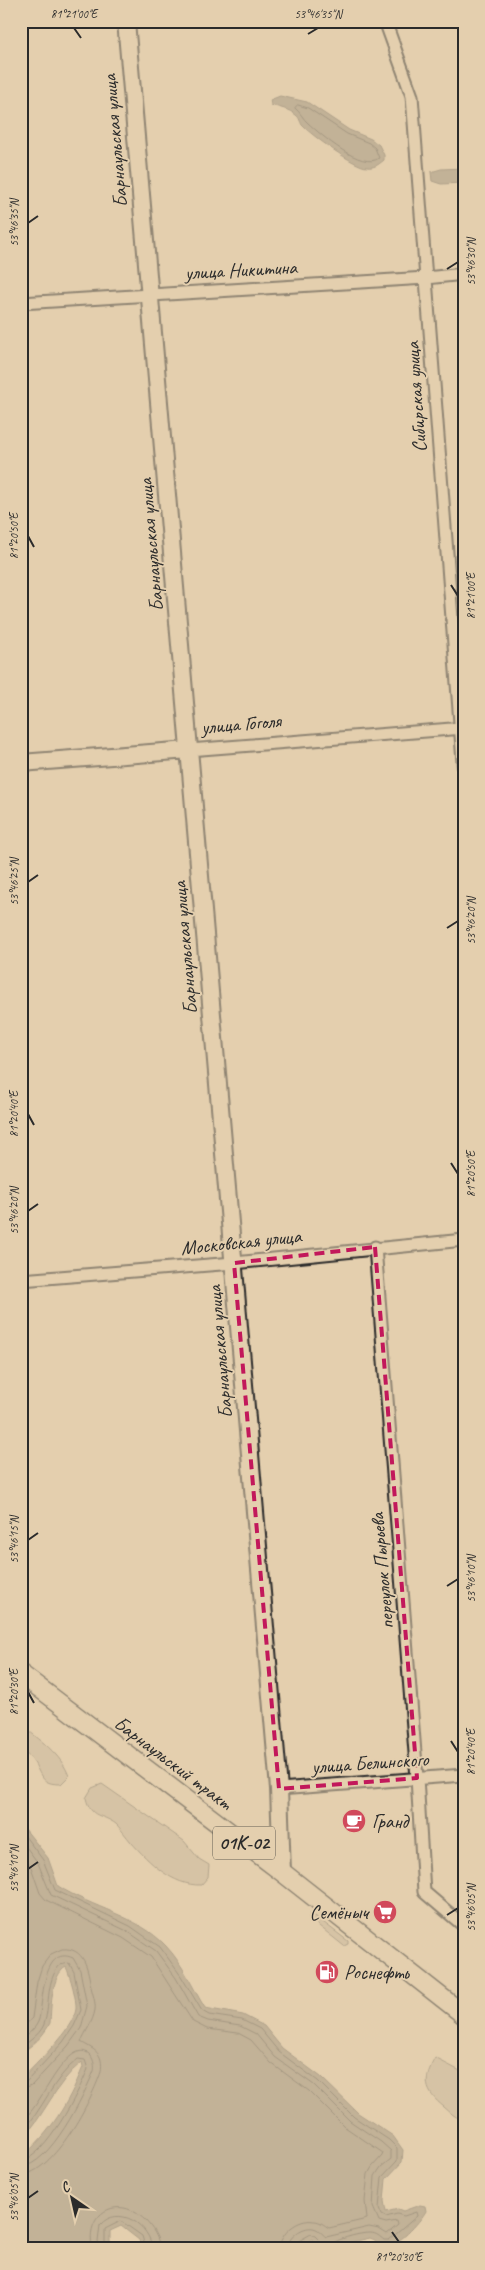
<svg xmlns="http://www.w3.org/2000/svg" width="485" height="2270" font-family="Caveat,sans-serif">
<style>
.green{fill:#c6b499;stroke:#787062}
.water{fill:#9a8e7a;stroke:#6e665a}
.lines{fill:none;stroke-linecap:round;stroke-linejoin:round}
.shore{stroke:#57534b;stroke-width:1}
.street-casing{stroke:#2b2b2b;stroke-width:15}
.secondary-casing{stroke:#2b2b2b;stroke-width:20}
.primary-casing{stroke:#2b2b2b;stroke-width:21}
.street{stroke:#e4cfae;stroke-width:11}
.secondary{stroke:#e4cfae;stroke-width:16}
.primary{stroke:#e4cfae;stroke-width:18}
.marked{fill:none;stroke:#c2185b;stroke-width:4;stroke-dasharray:10 6;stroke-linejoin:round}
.ticks{fill:none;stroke:#2b2b2b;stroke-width:2}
.labels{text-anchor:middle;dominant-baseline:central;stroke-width:4;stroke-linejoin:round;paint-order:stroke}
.shield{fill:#e4cfae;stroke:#625c52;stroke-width:1}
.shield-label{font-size:19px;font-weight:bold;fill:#2b2b2b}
.street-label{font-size:20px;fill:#2b2b2b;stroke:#e4cfae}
.poi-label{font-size:20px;fill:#2b2b2b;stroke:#e4cfae;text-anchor:start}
.neatline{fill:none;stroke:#2b2b2b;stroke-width:2}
.ticks-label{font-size:12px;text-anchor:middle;fill:#2b2b2b}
</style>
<rect width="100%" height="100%" fill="#e4cfae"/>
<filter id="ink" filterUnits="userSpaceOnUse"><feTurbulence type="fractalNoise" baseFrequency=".02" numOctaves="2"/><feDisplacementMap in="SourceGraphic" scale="10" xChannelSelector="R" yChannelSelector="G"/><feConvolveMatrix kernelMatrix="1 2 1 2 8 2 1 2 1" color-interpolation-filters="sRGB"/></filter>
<g filter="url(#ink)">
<path class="green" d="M21 1725C39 1739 61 1754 69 1776L61 1784C46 1784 43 1781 37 1768 34 1761 27 1754 21 1749Z
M102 1784 184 1841 199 1859 209 1865 208 1877 201 1885C172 1886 149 1862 131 1842 126 1836 121 1829 116 1824 101 1813 91 1819 86 1798L92 1788Z
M311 1913 348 1941V1944L344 1946 309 1918Z
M435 2058 464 2073V2120C455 2118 450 2112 444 2107 424 2091 423 2080 435 2058Z"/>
<path class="water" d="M280 96 307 102 349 130 371 139 379 145 384 155V160C378 165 374 168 367 167 355 167 311 135 302 125 300 122 300 118 296 115 289 109 280 108 271 105L270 100Z
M464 168V183L441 184 432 181 431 172 441 169Z
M21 1824 48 1858 58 1886C92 1908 137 1915 166 1946 183 1964 192 1987 205 2008L243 2015 264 2026 282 2048 321 2077 358 2113 393 2136 403 2150 402 2162 386 2179 384 2201 386 2212 398 2209 403 2211 420 2205 425 2206 426 2211C420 2222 397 2248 384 2246 378 2245 376 2239 370 2238L334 2246 319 2247 312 2239 295 2249H142L139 2240 121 2226 110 2231V2241L114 2249H21V2158C51 2132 68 2104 83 2067L82 2062C55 2083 45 2116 21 2140V2080C36 2063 73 2030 76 2009 77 2000 70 1975 66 1967 51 1975 51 2008 50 2023 43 2037 33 2045 21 2053Z"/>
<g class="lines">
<path class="shore" d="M298 105 308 108 347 134 369 143 375 148 379 158C362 171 321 135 308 123 303 119 301 113 295 108Z
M21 1831 43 1860 55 1890 130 1926 160 1947 181 1976 202 2011 209 2015 242 2020 260 2029 279 2052 318 2081 354 2117 389 2140 397 2148V2161L382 2177 379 2208 382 2215 386 2217 397 2214 404 2216 416 2212 417 2216 389 2240H384C380 2237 377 2233 370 2233 357 2233 335 2240 326 2247L315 2236 311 2234 295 2243 293 2249
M21 1840 38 1863 51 1895 127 1931 156 1951 176 1978 198 2017 208 2021 240 2026 256 2034 275 2057 314 2085 350 2121 381 2142 391 2151V2159L381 2167 375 2176 373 2207 379 2221 386 2223 397 2221 398 2225 387 2234 379 2229 369 2227 326 2237C322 2234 319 2229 313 2228 302 2226 287 2238 287 2249
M21 1852 31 1867 40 1893 46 1900 123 1938 151 1957 193 2022 207 2029 238 2033 251 2040 271 2063 309 2091 345 2127 383 2153 382 2156 372 2167 368 2174 365 2201 367 2219 329 2228C324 2225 320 2221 314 2221 298 2218 280 2233 279 2249
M21 2030 32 2018 37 1982 42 1966 51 1954 62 1949C85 1947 88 1970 91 1987 93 1995 96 2003 95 2010 93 2022 85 2032 81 2042 94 2050 104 2052 101 2072 92 2099 54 2174 21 2175
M21 2039C28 2035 37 2027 39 2019 43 2004 42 1944 73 1958L80 1970 87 2006 81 2028 68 2046 32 2085 21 2089
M21 2047C30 2041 43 2032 45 2021 50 2003 46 1980 60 1965L69 1963 74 1972 81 2010 74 2026 63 2042 27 2081 21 2083
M21 2123C29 2115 36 2105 42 2095 49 2085 74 2036 91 2056 94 2061 95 2066 94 2071 84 2095 50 2166 21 2167
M21 2133C43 2110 53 2078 78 2059L85 2060 88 2069C79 2091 46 2158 21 2161
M93 2249C86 2228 99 2204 124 2208 141 2211 159 2232 160 2249
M101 2249 98 2242 100 2225C118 2204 151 2225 152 2249
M108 2249 105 2242V2229L121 2221 142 2236 146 2249"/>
<g class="street-casing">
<path id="street" d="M385 21 412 96 464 775
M21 303 426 278 464 274
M189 750 464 728
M375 1247 417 1778 424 1892 464 1926
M21 1280 234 1263 464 1240
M279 1789 464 1775"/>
</g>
<g class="secondary-casing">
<path id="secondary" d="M126 21 279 1789 282 1872
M21 763 189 750"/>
</g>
<g class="primary-casing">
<path id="primary" d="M21 1674 282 1872 464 2015"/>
</g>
<use href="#street" class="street"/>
<use href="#secondary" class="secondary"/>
<use href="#primary" class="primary"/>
</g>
</g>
<path d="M0 0H485V2270H0ZM375 1247 417 1778 279 1789 234 1263Z" fill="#e4cfae" fill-opacity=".55" fill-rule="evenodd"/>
<path class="marked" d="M375 1247 417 1778 279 1789 234 1263Z"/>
<path class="ticks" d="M74 28 81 38M308 34 318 28M28 223 38 216M447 269 458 262M28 536 34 547M451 585 458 596M28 882 38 875M447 928 458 921M28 1114 34 1125M451 1163 458 1174M28 1211 38 1204M28 1540 38 1533M447 1586 458 1579M28 1692 34 1703M451 1741 458 1752M28 1869 38 1862M447 1915 458 1908M28 2198 38 2191M392 2232 399 2242"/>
<defs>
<g id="cafe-disc" transform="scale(1.25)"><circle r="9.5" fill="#d1495b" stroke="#e4cfae"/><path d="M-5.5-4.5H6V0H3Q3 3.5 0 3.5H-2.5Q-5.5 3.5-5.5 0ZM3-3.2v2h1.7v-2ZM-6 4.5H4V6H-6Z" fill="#fff"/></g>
<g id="supermarket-disc" transform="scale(1.25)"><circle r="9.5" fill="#d1495b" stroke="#e4cfae"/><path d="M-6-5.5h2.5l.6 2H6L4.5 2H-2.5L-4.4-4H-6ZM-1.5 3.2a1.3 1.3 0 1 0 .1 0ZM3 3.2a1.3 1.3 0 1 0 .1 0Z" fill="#fff"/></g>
<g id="fuel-disc" transform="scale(1.25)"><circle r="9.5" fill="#d1495b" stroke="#e4cfae"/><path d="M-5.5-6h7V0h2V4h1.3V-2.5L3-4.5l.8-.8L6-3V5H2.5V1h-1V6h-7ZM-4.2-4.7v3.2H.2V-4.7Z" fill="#fff"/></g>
</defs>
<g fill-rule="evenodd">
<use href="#cafe-disc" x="354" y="1821"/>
<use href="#supermarket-disc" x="385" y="1912"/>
<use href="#fuel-disc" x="327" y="1972"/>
</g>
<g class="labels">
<rect class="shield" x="213" y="1826.5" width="62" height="33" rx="4"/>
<g class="shield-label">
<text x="244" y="1843">01К-02</text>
</g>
<g class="street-label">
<text transform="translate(115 141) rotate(-95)">Барнаульская улица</text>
<text transform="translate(241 270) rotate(-3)">улица Никитина</text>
<text transform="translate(416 397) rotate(-94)">Сибирская улица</text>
<text transform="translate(151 545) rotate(-95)">Барнаульская улица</text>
<text transform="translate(241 724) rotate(-5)">улица Гоголя</text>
<text transform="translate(185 948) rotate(-95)">Барнаульская улица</text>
<text transform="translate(241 1242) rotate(-6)">Московская улица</text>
<text transform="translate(220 1352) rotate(-95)">Барнаульская улица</text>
<text transform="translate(382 1571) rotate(-95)">переулок Пырьева</text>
<text transform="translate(173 1763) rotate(37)">Барнаульский тракт</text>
<text transform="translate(370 1763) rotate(-4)">улица Белинского</text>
</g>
<g class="poi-label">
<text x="372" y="1821">Гранд</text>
<text x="368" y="1912" text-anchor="end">Семёныч</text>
<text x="344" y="1972">Роснефть</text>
</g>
</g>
<rect width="485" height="2270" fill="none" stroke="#e4cfae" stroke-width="55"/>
<g transform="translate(72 2198) rotate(326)" stroke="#e4cfae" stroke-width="4" paint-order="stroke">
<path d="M0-4L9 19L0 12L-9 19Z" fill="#2b2b2b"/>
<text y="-8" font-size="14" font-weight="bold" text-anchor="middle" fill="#2b2b2b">С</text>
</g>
<rect x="28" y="28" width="430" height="2214" class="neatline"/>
<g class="ticks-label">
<text x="74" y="18">81°21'00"E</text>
<text x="318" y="18">53°46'35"N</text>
<text transform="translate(14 223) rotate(-90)" y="4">53°46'35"N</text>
<text transform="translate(471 262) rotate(-90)" y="4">53°46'30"N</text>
<text transform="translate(14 536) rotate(-90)" y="4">81°20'50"E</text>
<text transform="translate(471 596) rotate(-90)" y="4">81°21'00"E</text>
<text transform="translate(14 882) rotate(-90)" y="4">53°46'25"N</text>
<text transform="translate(471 921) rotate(-90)" y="4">53°46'20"N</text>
<text transform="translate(14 1114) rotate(-90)" y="4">81°20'40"E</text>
<text transform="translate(471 1174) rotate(-90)" y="4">81°20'50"E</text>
<text transform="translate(14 1211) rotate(-90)" y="4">53°46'20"N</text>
<text transform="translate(14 1540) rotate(-90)" y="4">53°46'15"N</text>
<text transform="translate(471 1579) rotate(-90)" y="4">53°46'10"N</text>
<text transform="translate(14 1692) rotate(-90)" y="4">81°20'30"E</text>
<text transform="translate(471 1752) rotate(-90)" y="4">81°20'40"E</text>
<text transform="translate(14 1869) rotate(-90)" y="4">53°46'10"N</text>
<text transform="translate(471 1908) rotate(-90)" y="4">53°46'05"N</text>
<text transform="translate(14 2198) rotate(-90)" y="4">53°46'05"N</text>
<text x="399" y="2261">81°20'30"E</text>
</g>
</svg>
